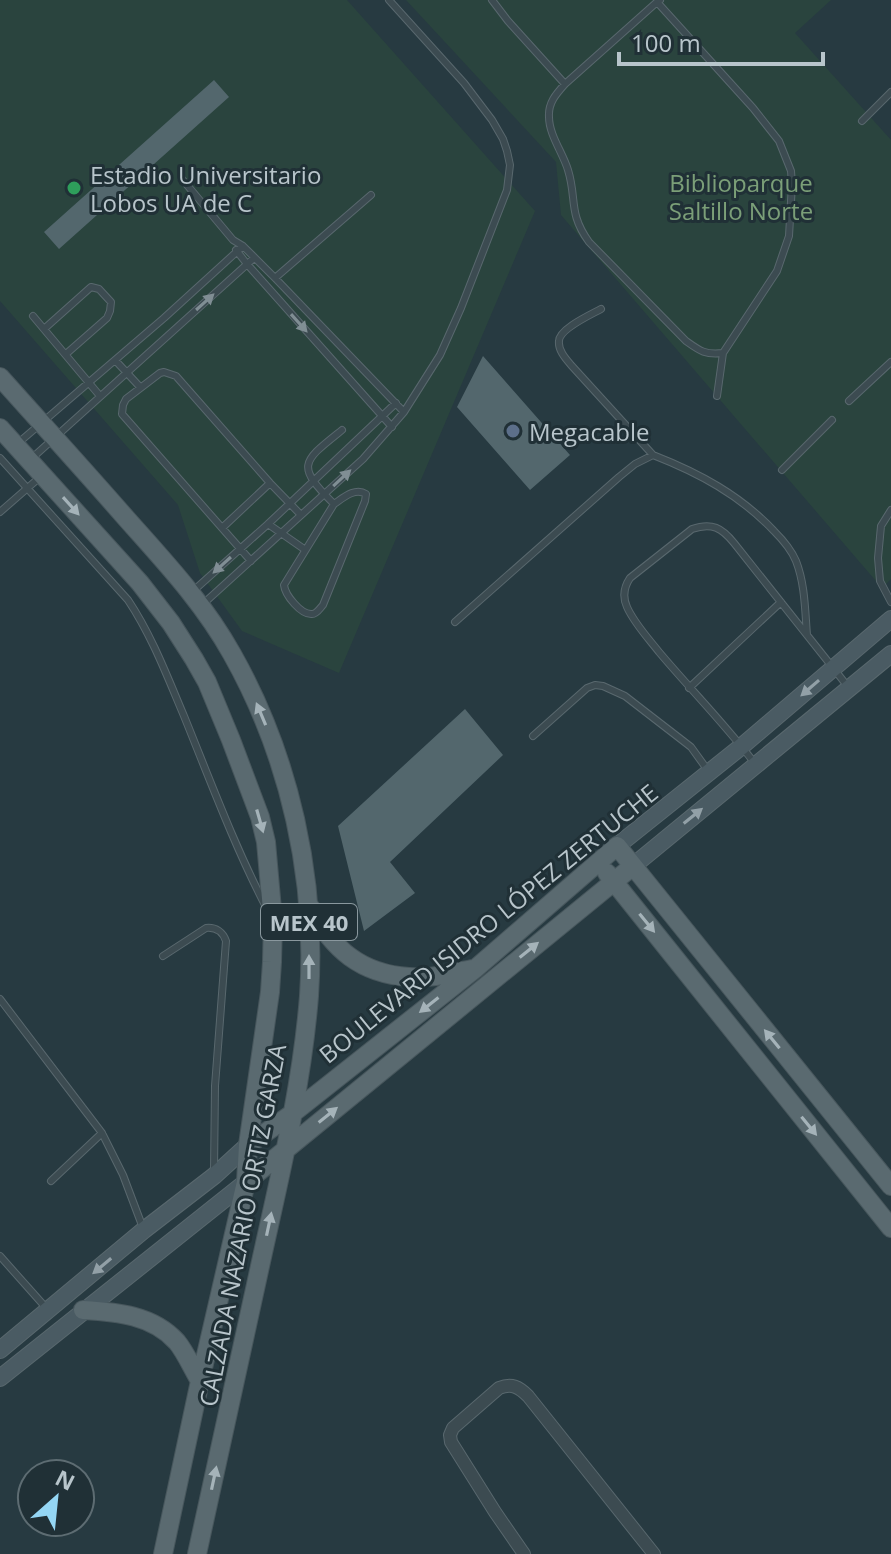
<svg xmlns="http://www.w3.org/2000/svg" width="891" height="1554" font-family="'Open Sans',sans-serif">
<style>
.green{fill:#2a443e}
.building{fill:#53676d}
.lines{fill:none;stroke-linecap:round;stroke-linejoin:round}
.service-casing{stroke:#59686e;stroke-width:8}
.minor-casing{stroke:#59686e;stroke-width:14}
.secondary-casing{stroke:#59686e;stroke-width:18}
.primary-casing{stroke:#48575d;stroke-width:20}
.service{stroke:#3c4b51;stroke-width:6}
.minor{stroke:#3c4b51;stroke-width:12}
.secondary{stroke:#4a5b63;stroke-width:16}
.primary{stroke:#5a6a70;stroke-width:18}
.oneway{fill:#808e94}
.oneway2{fill:#a5b3b9}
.oneway3{fill:#92a0a7}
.leisure-dot{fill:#2e9e5b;stroke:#203036;stroke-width:3}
.service-dot{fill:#5c6f8a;stroke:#203036;stroke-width:3}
.labels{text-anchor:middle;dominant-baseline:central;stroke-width:6;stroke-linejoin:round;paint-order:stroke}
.shield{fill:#203036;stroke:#8a989e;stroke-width:2}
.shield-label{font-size:22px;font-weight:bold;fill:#b8c5cb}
.poi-label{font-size:24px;fill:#b8c5cb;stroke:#203036;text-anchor:start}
.park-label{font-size:24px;fill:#7b9f78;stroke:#203036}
.street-label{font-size:24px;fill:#b8c5cb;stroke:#203036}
</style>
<rect width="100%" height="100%" fill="#273a41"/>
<path class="green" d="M0 0H347L535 211 339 673 242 631 200 573 178 505 0 301Z
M406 0H831L795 33 891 140V579L882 588 561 215 556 162Z"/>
<path class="building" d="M214 80 229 97 59 249 44 232Z
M483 356 570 455 530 490 457 407Z
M465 709 503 755 390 862 415 893 364 931 338 826Z"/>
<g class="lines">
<g class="service-casing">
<path id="service" d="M492 0 508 21 565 84
M657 2 753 108 779 141 791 171 792 184 789 236 777 271 723 353C705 355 700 351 686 341L589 242C568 213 577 199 568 170 563 153 549 135 549 117 548 103 556 94 565 84L657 2 660 0
M862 121 891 92
M182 179 233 240 243 246 275 278 404 412
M236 250 247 264 392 427
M275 278 371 195
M601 309C590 315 559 329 559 341 558 350 565 358 571 365L653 455
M33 316 100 396
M44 329 91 287 99 289 111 302 110 311 107 318 66 354
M115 360 140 387
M717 396 723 353
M849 401 891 362
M17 444 164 318 243 246
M0 458 128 600C152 636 167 676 184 716 210 780 234 845 266 907
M31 459 254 258
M782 470 832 420
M334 504C343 498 355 487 366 494L365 501 323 605C320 608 317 614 312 614 301 615 285 595 284 585L334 504C295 465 302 462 342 430
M891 510 881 526 878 558 880 581 891 602
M0 512 39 478
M268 524 304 549
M222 528 270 483
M251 561 122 414 123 405 126 399 160 373 164 372 176 376 270 483 301 515
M192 592 268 524 396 403
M203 604 363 459 404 412 440 355 461 308 507 190 510 165 507 151 503 139 492 120 464 83 389 0
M455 622 619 477 635 464 653 455C699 473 740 495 774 531 783 540 791 549 796 561 805 584 805 610 807 635
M689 688 781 602
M533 736 587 688 595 685 603 686 625 696 691 747 709 772
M756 765C726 725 691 690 659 652 648 638 634 623 627 607 622 596 624 587 630 578L692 529C712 522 722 528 734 543L849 688
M163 956 206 928C216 927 223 932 226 941L215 1086 214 1171
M0 999 102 1133 123 1175 143 1228
M51 1181 102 1133
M0 1256 48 1310"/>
</g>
<g class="minor-casing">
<path id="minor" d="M524 1554 495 1512 451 1442 450 1435 453 1428 499 1388C512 1383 519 1387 528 1396L654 1554"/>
</g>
<g class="secondary-casing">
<path id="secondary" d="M617 846 742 746 891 619
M633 866 891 654
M0 1350 144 1230 214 1176 248 1145
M0 1378 246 1182"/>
</g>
<g class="primary-casing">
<path id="primary" d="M0 377C42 424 84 470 125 517 164 561 203 602 232 654 290 757 317 879 309 996 302 1085 281 1171 262 1257 240 1356 219 1455 197 1554
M0 428 140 583 171 623 194 659 207 682 231 740 260 817 266 842 273 921 272 962 270 992 248 1145 246 1182 200 1381 163 1554
M607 873 891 1228
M311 908C332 949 361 974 409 977 430 979 452 973 472 969
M248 1145 293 1113 475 969 617 846 891 1186
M246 1182 633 866
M83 1310C117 1312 153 1315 177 1342 186 1353 192 1368 200 1381"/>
</g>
<use href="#service" class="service"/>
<use href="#minor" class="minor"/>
<use href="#secondary" class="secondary"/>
<use href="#primary" class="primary"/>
</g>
<defs><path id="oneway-solid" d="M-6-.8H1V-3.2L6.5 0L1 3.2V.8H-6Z" transform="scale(2)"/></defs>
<g class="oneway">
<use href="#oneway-solid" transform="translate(205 302) rotate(-42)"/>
<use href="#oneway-solid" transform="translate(299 323) rotate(48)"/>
<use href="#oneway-solid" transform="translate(342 478) rotate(-43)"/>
<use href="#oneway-solid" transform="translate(222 565) rotate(138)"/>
</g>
<g class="oneway2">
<use href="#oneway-solid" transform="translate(71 506) rotate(48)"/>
<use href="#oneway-solid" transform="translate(261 714) rotate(-113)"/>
<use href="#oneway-solid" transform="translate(260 821) rotate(74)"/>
<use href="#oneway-solid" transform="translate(647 923) rotate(51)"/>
<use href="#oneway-solid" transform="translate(529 950) rotate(-39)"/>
<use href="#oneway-solid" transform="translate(309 967) rotate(-90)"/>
<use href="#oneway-solid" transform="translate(429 1005) rotate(142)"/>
<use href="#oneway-solid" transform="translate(772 1039) rotate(-129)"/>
<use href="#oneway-solid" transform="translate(328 1115) rotate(-39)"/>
<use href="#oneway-solid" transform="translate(809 1126) rotate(51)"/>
<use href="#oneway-solid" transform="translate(269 1224) rotate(-78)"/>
<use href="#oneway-solid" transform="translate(214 1478) rotate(-78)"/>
</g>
<g class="oneway3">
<use href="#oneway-solid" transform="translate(810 688) rotate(139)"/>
<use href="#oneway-solid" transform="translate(693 816) rotate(-39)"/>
<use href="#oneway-solid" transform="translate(102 1266) rotate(140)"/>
</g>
<circle class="leisure-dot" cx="74" cy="188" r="8"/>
<circle class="service-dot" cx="513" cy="431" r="8"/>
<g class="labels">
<rect class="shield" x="261" y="904" width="96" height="36" rx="6"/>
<g class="shield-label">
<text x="309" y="922">MEX 40</text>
</g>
<g class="poi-label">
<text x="90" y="174">Estadio Universitario<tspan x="90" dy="28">Lobos UA de C</tspan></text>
<text x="529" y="431">Megacable</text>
</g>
<g class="park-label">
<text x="741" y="182">Biblioparque<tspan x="741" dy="28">Saltillo Norte</tspan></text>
</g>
<g class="street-label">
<text transform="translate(488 923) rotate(-39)">BOULEVARD ISIDRO LÓPEZ ZERTUCHE</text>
<text transform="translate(242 1225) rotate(-79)">CALZADA NAZARIO ORTIZ GARZA</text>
</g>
</g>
<g transform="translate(56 1498) rotate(27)"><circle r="38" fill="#203036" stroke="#5d6c72" stroke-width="2"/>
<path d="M0-6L14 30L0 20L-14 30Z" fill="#94d6f4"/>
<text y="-12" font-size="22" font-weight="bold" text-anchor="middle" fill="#b8c5cb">N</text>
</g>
<path d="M619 52v12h204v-12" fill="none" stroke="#b8c5cb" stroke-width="4"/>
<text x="631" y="52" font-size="24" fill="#b8c5cb" stroke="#203036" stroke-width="6" paint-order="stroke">100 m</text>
</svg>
